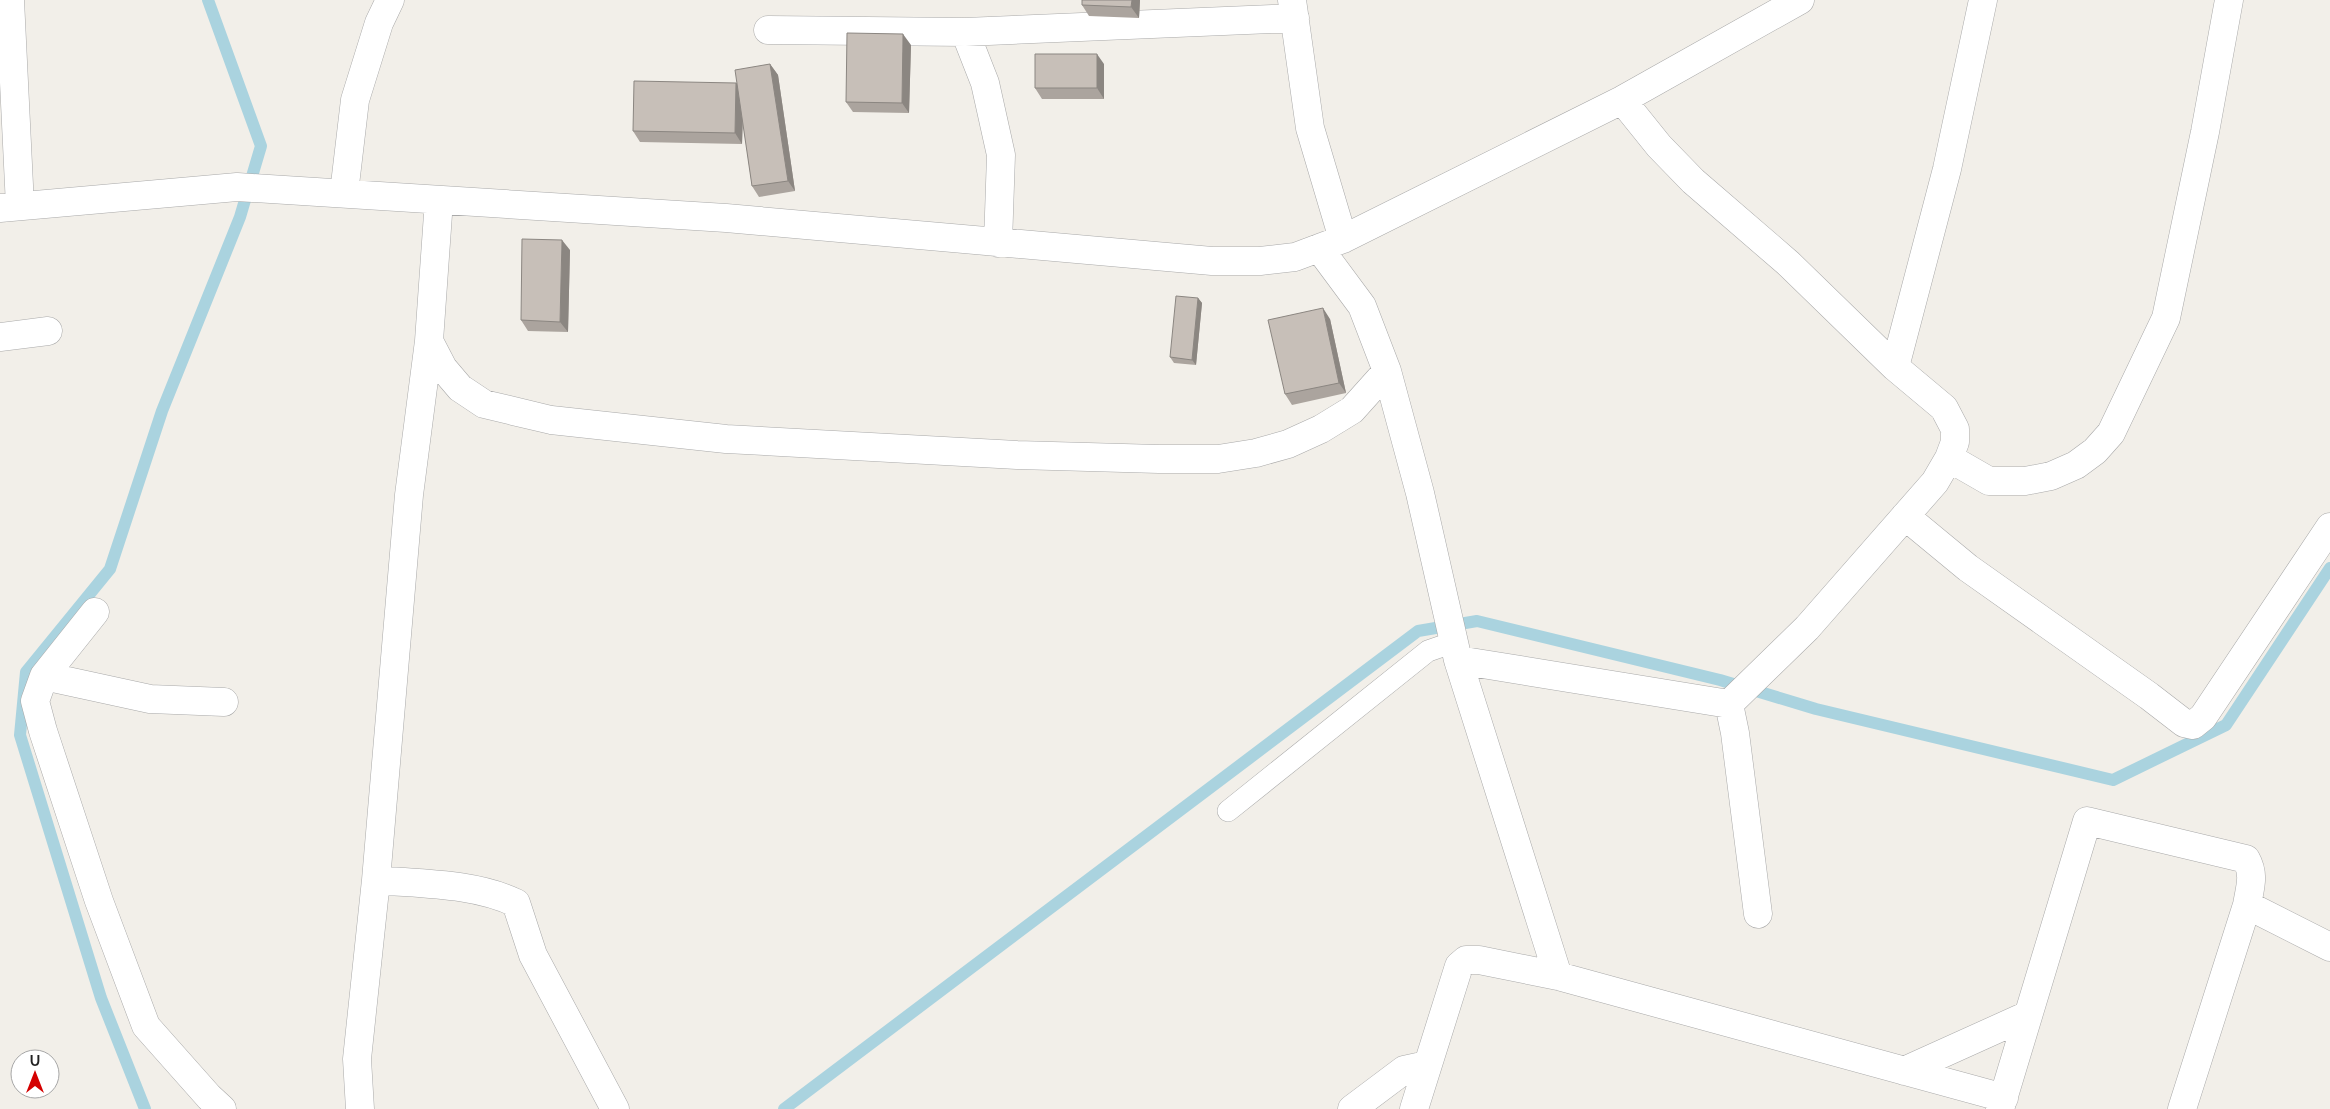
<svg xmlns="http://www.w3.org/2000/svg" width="2330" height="1109" font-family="Raleway,sans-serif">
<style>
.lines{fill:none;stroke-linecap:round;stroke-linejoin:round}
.stream{stroke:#aad3df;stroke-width:12}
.lane-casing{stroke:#a9a9a9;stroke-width:22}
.street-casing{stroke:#a9a9a9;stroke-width:29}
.lane{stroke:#fff;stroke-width:21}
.street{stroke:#fff;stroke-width:28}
.wall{fill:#aba49e}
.shaded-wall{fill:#8b8681}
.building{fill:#c7bfb8;stroke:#8b8681}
</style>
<rect width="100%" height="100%" fill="#f2efe9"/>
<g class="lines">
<path class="stream" d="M145 1109 101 998 20 735 26 672 110 569 162 411 240 217 261 146 208 0
M784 1109 1418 631 1477 621 1720 680 1816 709 2113 780 2226 725 2330 568"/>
<g class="lane-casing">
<path id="lane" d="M1228 811 1428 651 1454 642"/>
</g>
<g class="street-casing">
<path id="street" d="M10 0 20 206
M1292 0 1310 128 1343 239
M768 30 965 32 1295 18
M965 32 985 83 1001 155 998 243
M1622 100 1659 146 1693 181 1788 263 1895 367 1944 408 1955 429V442L1949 458 1935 482 1807 628 1729 704
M344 193 355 100 379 23 390 0
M439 200 429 341 443 368 460 388 484 404 551 420 726 439 1017 455 1159 459H1218L1256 453 1288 444 1321 429 1352 410 1387 371
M0 208 237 187 726 218 1212 261H1260L1295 257 1343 239 1622 100 1800 0
M1319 248 1362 306 1387 371 1420 493 1458 660 1558 976
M0 337 48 331
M1895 367 1947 169 1983 0
M1949 458 1989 481H2025L2051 476 2076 465 2095 451 2111 433 2166 318 2205 132 2229 0
M1905 516 1968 568 2149 696 2184 723 2193 725 2203 717 2330 527
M95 612 44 676 35 701 43 731 99 901 146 1026 209 1097 222 1109
M1458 660 1729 704
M44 676 150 699 224 702
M1729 704 1735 733 1758 914
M376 880C421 884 474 883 516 903L533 955 615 1109
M2247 905 2330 947
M1904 1071 2028 1015
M360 1109 357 1059 376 880 409 495 429 341
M1352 1109 1404 1070 1427 1065
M1414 1109 1459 966 1466 960H1479L1558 976 2004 1098
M2000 1109 2087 821 2246 859C2255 875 2250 887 2247 905L2182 1109"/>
</g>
<use href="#lane" class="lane"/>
<use href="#street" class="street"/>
</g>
<path class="wall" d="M1082 0H1140L1139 18 1089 16 1082 5Z
M911 45 909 113 853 112 846 102Z
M770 64 778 75 795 191 759 197 752 186 743 123 742 144 640 142 633 131 736 83Z
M1104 64V99H1042L1035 88Z
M570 250 568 332 528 331 521 320Z
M1198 298 1202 303 1196 365 1174 363 1170 357Z
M1330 319 1346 393 1292 405 1285 394Z"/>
<path class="shaded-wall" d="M1132 0H1140L1139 18 1131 7Z
M903 34 911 45 909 113 902 103Z
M1097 54 1104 64V99L1097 88Z
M770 64 778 75 795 191 788 181Z
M736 83 743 93 742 144 735 133Z
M562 240 570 250 568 332 560 322Z
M1198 298 1202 303 1196 365 1192 360Z
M1323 308 1330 319 1346 393 1339 383Z"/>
<path class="building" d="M1082 0H1132L1131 7 1082 5Z
M847 33 903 34 902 103 846 102Z
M1035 54H1097V88H1035Z
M770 64 788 181 752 186 735 70Z
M634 81 736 83 735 133 633 131Z
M522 239 562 240 560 322 521 320Z
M1176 296 1198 298 1192 360 1170 357Z
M1323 308 1339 383 1285 394 1268 320Z"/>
<g transform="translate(35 1074)"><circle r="24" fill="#ffffff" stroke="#a7a7a7"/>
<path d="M0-4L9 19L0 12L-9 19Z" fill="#d40000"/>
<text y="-8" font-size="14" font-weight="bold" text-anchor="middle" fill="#222222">U</text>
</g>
</svg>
